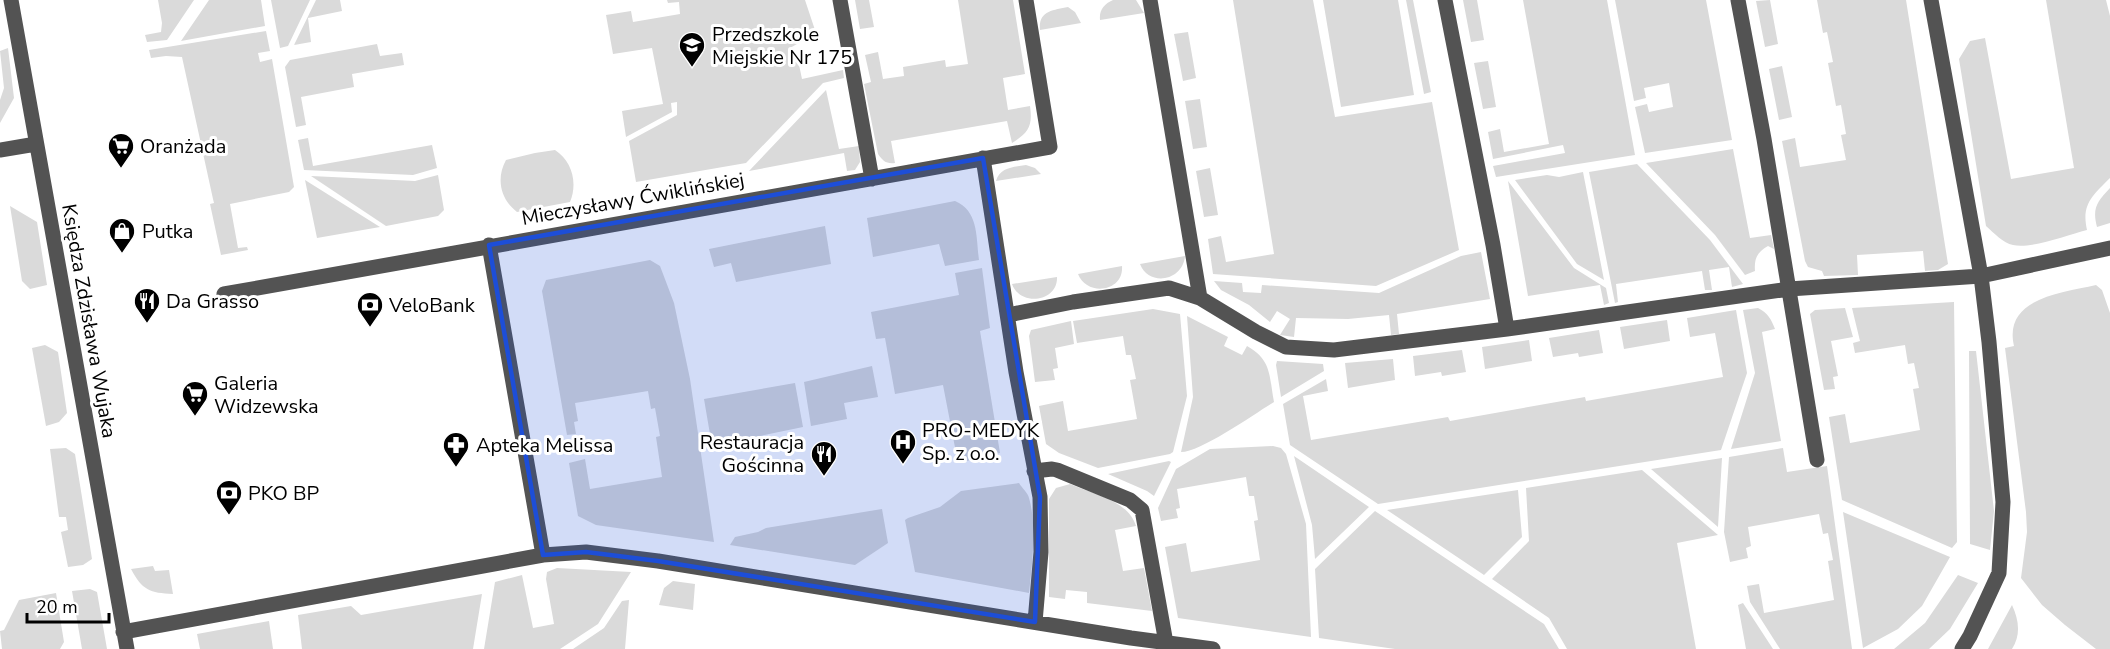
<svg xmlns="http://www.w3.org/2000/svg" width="2110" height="649" font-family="'Nunito Sans',sans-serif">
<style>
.green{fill:#dadada}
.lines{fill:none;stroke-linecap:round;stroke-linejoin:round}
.minor{stroke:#535353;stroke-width:15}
.marked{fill:#1d4ed8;fill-opacity:0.2;stroke:#1d4ed8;stroke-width:4.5;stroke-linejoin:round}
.labels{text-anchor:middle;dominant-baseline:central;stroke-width:6;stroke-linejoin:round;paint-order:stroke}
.poi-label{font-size:20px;fill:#000;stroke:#fff;text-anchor:start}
.street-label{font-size:20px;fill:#000;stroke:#fff}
</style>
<rect width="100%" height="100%" fill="#fff"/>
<path class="green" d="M158 0H194L167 40 147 42 145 35 161 32 162 23Z
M209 0H261L265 26 181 41Z
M271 0H310L288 46 280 48Z
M316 0H340L342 11 308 18 311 42 294 45Z
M667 0H805L816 33 790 48 798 60 802 79 843 70 844 78 823 83 746 163 636 182 629 141 677 115V102L671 103 672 112 626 137 622 111 663 104 652 48 613 54 606 15 631 11 633 22 680 14 679 2 668 3Z
M855 0H869L874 27 860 29Z
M958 0H1013L1025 74 1003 78 1008 110 1030 106C1033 127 1028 133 1012 143L1007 121 891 141 895 163C886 164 883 161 878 154L864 84 871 82 865 55 878 52 883 79 904 76 903 67 945 60 946 67 968 64Z
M1113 0H1136L1144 13 1100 20C1099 10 1104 4 1113 0Z
M1233 0H1313L1335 117 1432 102 1459 250 1376 286 1213 274 1208 239 1221 236 1226 262 1274 254Z
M1323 0H1398L1414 95 1341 107Z
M1406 0H1413L1431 92 1424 94Z
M1463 0H1477L1484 40 1471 42Z
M1523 0H1607L1635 155 1496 177 1493 166 1565 153 1563 145 1493 159 1488 132 1500 129 1504 152 1549 144Z
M1615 0H1706L1732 140 1645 153 1635 107 1647 104 1649 112 1673 107 1669 83 1644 88 1646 98 1634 101Z
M1770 0 1778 44 1765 47 1756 1Z
M1817 0H1906L1948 264 1938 270 1925 271 1923 251 1857 255 1858 275 1824 276 1822 271 1808 267 1805 261 1782 141 1795 138 1800 167 1846 160 1841 135 1846 134 1841 105 1836 106 1828 63 1833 62 1827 32 1823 33Z
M2046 0H2106L2110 16V178C2093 195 2081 204 2087 230 2067 235 2032 249 2013 245 2003 243 1994 233 1986 226L1959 59 1970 41 1985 38 2011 179 2074 168Z
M1068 7 1075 12 1081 23 1040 30C1038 11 1053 10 1068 7Z
M266 31 270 51 258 53 260 62 272 59 294 187 289 192 230 204 238 248 247 247 248 250 221 255 210 204 214 203 213 199 182 57 166 56 151 58 149 50Z
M1188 32 1196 78 1183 81 1174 34Z
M377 44 380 56 402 53 404 65 352 74 354 87 301 97 306 125 296 127 285 67 290 60Z
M8 48 14 98 0 123V100L4 88 0 51Z
M1488 61 1496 107 1483 109 1474 63Z
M1782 66 1792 117 1779 120 1769 69Z
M826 90 839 149 859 146 860 162 855 170 847 171 844 153 749 171Z
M1200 99 1207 147 1193 149 1185 101Z
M308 138 313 166 432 145 437 168 413 175 304 170 298 140Z
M1733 149 1750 238 1771 235 1774 249 1768 246C1757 252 1754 259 1755 271L1745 275 1715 235 1646 163Z
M555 150C572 161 578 183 570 202L517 212C500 199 496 178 506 160L535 153Z
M1637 164 1710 240 1743 284 1732 287 1729 267 1709 270 1712 290H1705L1702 271 1616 284 1618 302 1615 303 1589 172Z
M1026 165 1035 168 1041 174 996 181C1000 167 1013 167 1026 165Z
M1210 168 1218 215 1204 217 1196 171Z
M1583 172 1604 280 1577 264 1515 180 1547 175 1559 177Z
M438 175 444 210 438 216 386 226 311 176 415 181Z
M305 180 380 227 317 238Z
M1508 181 1574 268 1606 288 1609 303 1604 305 1600 285 1528 296Z
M2110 188V223L2097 227C2092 208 2097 202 2110 188Z
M955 201C979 211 976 238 979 260L945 266 939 244 873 257 867 218Z
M10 206 37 222 47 285 30 289 22 281Z
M825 226 831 264 736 282 731 263 714 267 709 249Z
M1481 252 1490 299 1397 314 1399 334 1391 335 1389 315 1348 319 1296 318 1294 337 1280 335 1290 319 1277 311 1270 322 1249 305 1221 290 1214 281 1242 283 1243 292 1261 293 1262 285 1379 293 1461 256Z
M1185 256C1183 281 1149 287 1140 264Z
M650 260 660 266 674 303 690 379 714 542 596 525 578 516 569 463 585 459 590 489 662 477 656 437 660 436 655 408 651 409 648 391 575 403 578 421 574 422 576 434 567 435 542 291 546 280Z
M1122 266C1124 292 1087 297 1078 274Z
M982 268 990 328 980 331 1000 453 958 463 943 385 895 394 885 338 876 339 871 312 959 295 955 273Z
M1057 277C1058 302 1020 307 1012 284Z
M2096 285 2102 290 2110 313V649H2096L2065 625 2042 605 2021 578 2027 532 2026 512 2005 348 2014 346C2003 298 2061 293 2096 285Z
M1954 302 1957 542 1952 548 1842 500 1829 417 1845 414 1850 443 1920 430 1913 389 1919 388 1914 363 1908 364 1905 345 1855 353 1853 343 1860 341 1852 308Z
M1758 308C1768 313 1771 319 1775 329L1762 332 1781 441 1731 449 1755 373 1743 310Z
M1845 308 1853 337 1831 341 1838 376 1833 377 1835 389 1824 390 1810 314 1815 310Z
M1153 309 1180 314 1187 396 1173 452 1170 454 1098 468 1059 453 1046 444 1039 406 1063 401 1068 431 1137 419 1130 380 1136 379 1131 355H1126L1123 336 1077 343 1073 321Z
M1736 310 1747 373 1721 450 1378 504 1290 445 1283 404 1326 379 1328 391 1303 396 1311 440 1448 417 1450 421 1585 397 1586 401 1723 377 1715 333 1690 337 1687 318Z
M1187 316 1228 337 1224 346 1242 355 1247 346C1272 360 1269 376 1274 402 1254 414 1201 452 1181 452L1193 397Z
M1667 320 1670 341 1624 349 1620 327Z
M1071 321 1074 344 1055 348 1058 368 1053 369 1055 380 1035 382 1029 336 1031 330Z
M1599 330 1603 353 1579 357 1578 353 1553 357 1549 338Z
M1529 340 1532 361 1485 369 1482 347Z
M45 345 58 352 67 413 59 422 46 426 32 348Z
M1462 350 1466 372 1442 376 1441 372 1415 376 1413 356Z
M1969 351H1976L1994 511 1990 550 1970 544Z
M1393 359 1395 380 1348 388 1345 363Z
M1277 361 1323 364 1324 371 1281 397 1276 365Z
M872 366 878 397 844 403 847 419 811 426 804 382Z
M795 383 803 427 712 446 704 399Z
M1273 446 1281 448 1286 454 1306 524 1311 637 1178 618 1165 547 1186 543 1191 572 1260 560 1254 521 1258 520 1254 496H1249L1246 477 1177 489 1180 508 1176 509 1178 518 1161 521 1158 508 1176 469 1210 449Z
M66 448 75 454 92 559 83 565 68 567 61 532 68 530 66 517H59L50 449Z
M1783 448 1787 472 1827 466 1852 649H1780L1750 602 1747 586 1759 584 1764 613 1834 600 1828 561 1833 560 1828 533 1823 534 1819 514 1748 527 1751 546 1746 548 1748 558 1730 562 1724 532 1729 457Z
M1294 456 1369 507 1315 559 1312 525Z
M1722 458 1718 527 1651 469Z
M1169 461 1171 462 1154 496 1147 491 1108 474Z
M1642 470 1718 535 1677 543 1696 649H1567L1549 618 1492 579 1529 541 1526 488Z
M1019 483C1022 488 1028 493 1029 498 1037 525 1032 566 1029 593L915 572 905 520 908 518 940 507 961 491Z
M1070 484C1093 494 1128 500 1136 526L1115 530 1123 571 1144 568 1152 611 1087 603V592L1066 590 1065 599 1049 597V499L1056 488Z
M1518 490 1522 537 1484 575 1387 510Z
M882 509 888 543 855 565 730 545 735 537 758 532 766 528Z
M1375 511 1544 624 1559 649H1395L1319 638 1315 569Z
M1843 512 1950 557 1922 606 1898 629 1863 648Z
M153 566 155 571 169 570 173 594C150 593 142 590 131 569Z
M557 568 631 572 598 624 560 649H484L495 582 522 575 533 628 554 624 546 579 547 572Z
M1958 575 1978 583 1950 629 1929 649H1894L1925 623Z
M673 581 695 584 693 610 659 605 664 588Z
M90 589 97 592 107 649H82L72 591Z
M56 593 64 642 60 649H2L0 631 4 630 19 600Z
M482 594 473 649H302L298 615 351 606 361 615Z
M629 600 625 649H573L604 628 622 601Z
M1743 603 1773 649H1746L1738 605Z
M2012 605C2019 620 2021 635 2012 649H1988Z
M269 621 273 649H200L197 634Z"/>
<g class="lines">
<path class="minor" d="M11 0 127 649
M840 0 872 179
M1150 0 1200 298
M1445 0 1493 245 1507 329
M1738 0 1764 139 1817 460
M1931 0 1981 276 1989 342 2003 502 1999 573 1970 636 1962 649
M0 150 36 144
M983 158 1016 372 1040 497 1041 552 1035 622
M489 245 543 555
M224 294 1050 147 1026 0
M1008 315 1073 302 1169 288 1200 298 1256 332 1286 347 1334 350 1507 329 1789 289 1981 276 2110 248
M1034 471 1052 469 1057 470 1130 500 1142 510 1166 643
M123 632 543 555 586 552 658 561 1131 638 1213 649"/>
</g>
<path class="marked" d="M983 158 1040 497 1035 622 658 561 586 552 543 555 489 245Z"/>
<defs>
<g id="school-pin" transform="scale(1.35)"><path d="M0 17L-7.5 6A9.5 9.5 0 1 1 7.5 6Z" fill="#000" stroke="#fff"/><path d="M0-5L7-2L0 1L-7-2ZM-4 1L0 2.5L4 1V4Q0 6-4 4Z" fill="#fff"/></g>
<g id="supermarket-pin" transform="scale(1.35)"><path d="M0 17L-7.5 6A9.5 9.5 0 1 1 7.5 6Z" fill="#000" stroke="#fff"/><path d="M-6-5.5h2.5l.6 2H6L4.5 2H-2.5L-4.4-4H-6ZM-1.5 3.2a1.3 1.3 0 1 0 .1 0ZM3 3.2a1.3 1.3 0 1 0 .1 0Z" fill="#fff"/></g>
<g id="shop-pin" transform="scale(1.35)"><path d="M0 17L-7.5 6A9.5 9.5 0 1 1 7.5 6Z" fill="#000" stroke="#fff"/><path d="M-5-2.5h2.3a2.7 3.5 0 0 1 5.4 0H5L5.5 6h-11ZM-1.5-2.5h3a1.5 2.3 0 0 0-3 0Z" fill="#fff"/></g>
<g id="restaurant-pin" transform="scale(1.35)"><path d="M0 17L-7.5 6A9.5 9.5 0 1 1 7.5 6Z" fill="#000" stroke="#fff"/><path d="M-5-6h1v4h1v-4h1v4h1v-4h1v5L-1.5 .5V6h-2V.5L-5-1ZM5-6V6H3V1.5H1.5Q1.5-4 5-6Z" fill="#fff"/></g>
<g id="bank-pin" transform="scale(1.35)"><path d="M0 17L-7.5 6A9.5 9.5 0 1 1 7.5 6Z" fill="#000" stroke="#fff"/><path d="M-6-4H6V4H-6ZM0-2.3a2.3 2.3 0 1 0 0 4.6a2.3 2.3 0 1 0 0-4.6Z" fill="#fff"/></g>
<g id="hospital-pin" transform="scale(1.35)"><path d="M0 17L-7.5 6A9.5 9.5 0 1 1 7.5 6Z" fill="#000" stroke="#fff"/><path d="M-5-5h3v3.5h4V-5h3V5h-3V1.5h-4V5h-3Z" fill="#fff"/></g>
<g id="pharmacy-pin" transform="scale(1.35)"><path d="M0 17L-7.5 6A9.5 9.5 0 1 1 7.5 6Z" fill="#000" stroke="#fff"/><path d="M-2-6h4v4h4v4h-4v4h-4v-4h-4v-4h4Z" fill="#fff"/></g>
</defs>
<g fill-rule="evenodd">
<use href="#school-pin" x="692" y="45"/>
<use href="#supermarket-pin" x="121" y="146"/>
<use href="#shop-pin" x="122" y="231"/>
<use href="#restaurant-pin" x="147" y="301"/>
<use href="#bank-pin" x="370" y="305"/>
<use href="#supermarket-pin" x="195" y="394"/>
<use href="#hospital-pin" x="903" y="442"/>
<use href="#pharmacy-pin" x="456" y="445"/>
<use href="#restaurant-pin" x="824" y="454"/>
<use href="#bank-pin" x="229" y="493"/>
</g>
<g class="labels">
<g class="poi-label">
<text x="712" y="34">Przedszkole<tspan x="712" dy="23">Miejskie Nr 175</tspan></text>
<text x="140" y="146">Oranżada</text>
<text x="142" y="231">Putka</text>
<text x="166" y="301">Da Grasso</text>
<text x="389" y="305">VeloBank</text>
<text x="214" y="383">Galeria<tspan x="214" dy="23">Widzewska</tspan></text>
<text x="922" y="430">PRO-MEDYK<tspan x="922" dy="23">Sp. z o.o.</tspan></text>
<text x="804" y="442" text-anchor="end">Restauracja<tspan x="804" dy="23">Gościnna</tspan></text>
<text x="476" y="445">Apteka Melissa</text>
<text x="248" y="493">PKO BP</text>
</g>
<g class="street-label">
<text transform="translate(633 199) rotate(-10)">Mieczysławy Ćwiklińskiej</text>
<text transform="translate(89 321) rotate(80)">Księdza Zdzisława Wujaka</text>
</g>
</g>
<path d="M27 613v9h82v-9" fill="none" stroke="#000000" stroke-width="3"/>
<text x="36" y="613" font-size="18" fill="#000000" stroke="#ffffff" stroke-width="4.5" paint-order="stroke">20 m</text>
</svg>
